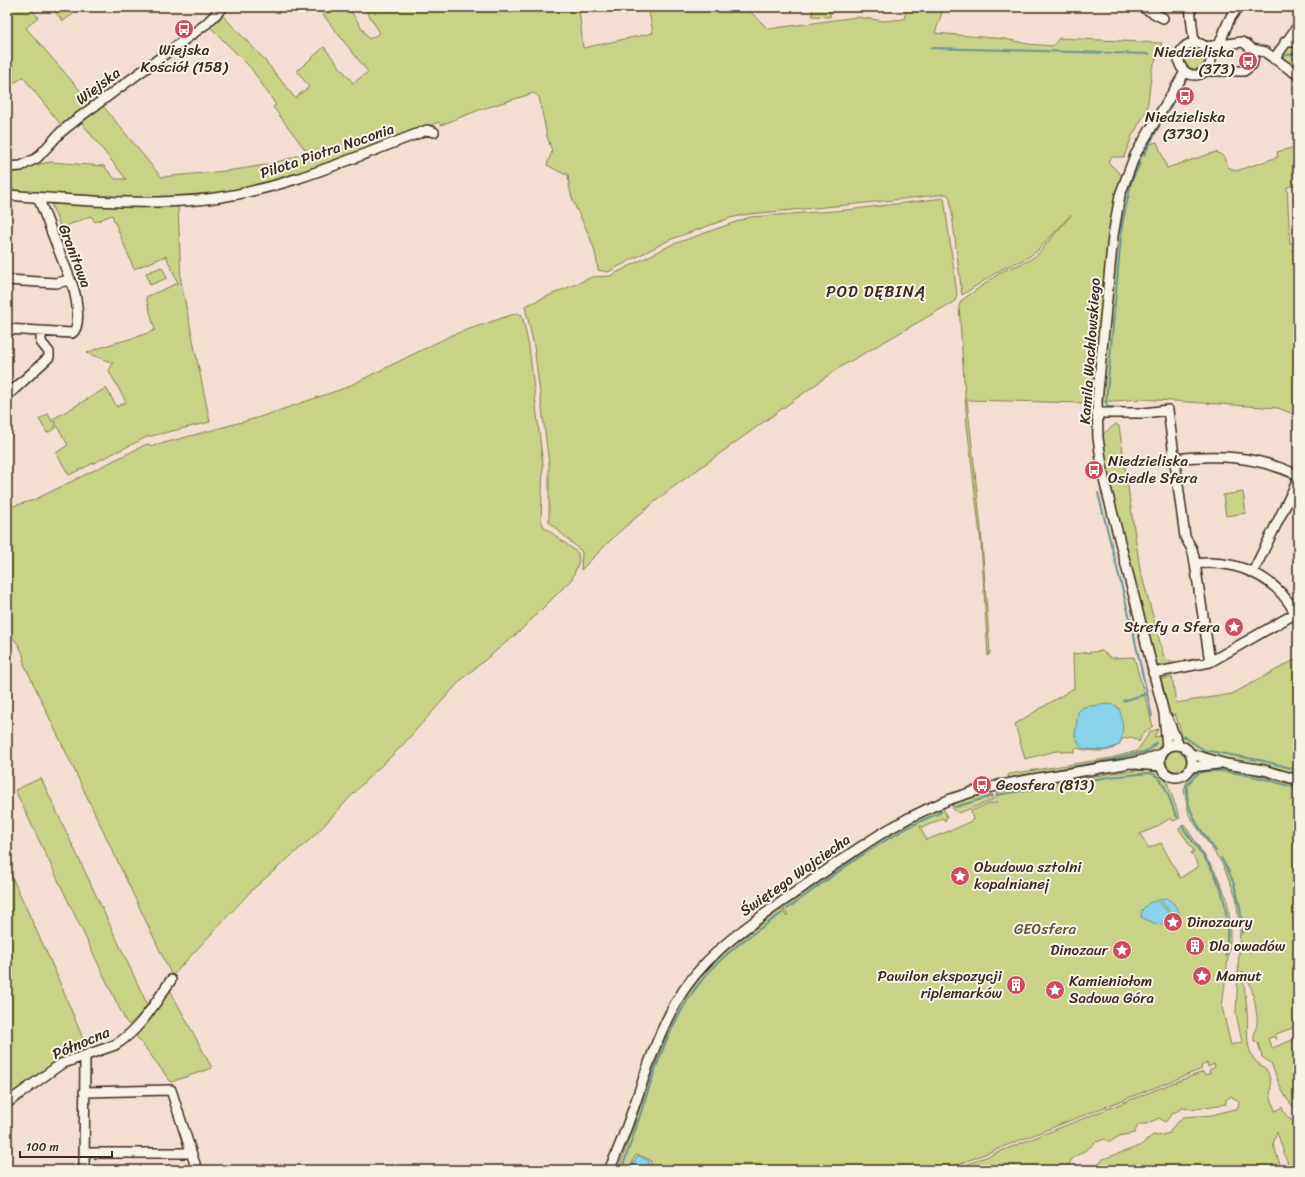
<svg xmlns="http://www.w3.org/2000/svg" width="1305" height="1177" font-family="Sriracha,sans-serif">
<style>
.green{fill:#c8d387;stroke:#827e52}
.water{fill:#8ad4eb;stroke:#6a9099}
.lines{fill:none;stroke-linecap:round;stroke-linejoin:round}
.stream{stroke:#6a9099;stroke-width:2}
.minor-casing{stroke:#3b2a1e;stroke-width:12}
.minor{stroke:#f7f3e8;stroke-width:9}
.labels{text-anchor:middle;dominant-baseline:central;stroke-width:4;stroke-linejoin:round;paint-order:stroke}
.poi-label{font-size:15px;fill:#3b2a1e;stroke:#f7f3e8;text-anchor:start}
.street-label{font-size:15px;fill:#3b2a1e;stroke:#f7f3e8}
.park-label{font-size:15px;fill:#5e5438;stroke:#f7f3e8}
.neighbourhood-label{font-size:16px;letter-spacing:1px;fill:#3b2a1e;stroke:#f7f3e8}
</style>
<rect width="100%" height="100%" fill="#f2dfd1"/>
<filter id="ink" filterUnits="userSpaceOnUse"><feTurbulence type="fractalNoise" baseFrequency=".025" numOctaves="2"/><feDisplacementMap in="SourceGraphic" scale="8" xChannelSelector="R" yChannelSelector="G"/><feConvolveMatrix kernelMatrix="1 2 1 2 8 2 1 2 1" color-interpolation-filters="sRGB"/></filter>
<g filter="url(#ink)">
<path class="green" d="M7 7H29L38 17 26 28 91 103 61 125 23 77 7 88Z
M51 7H67L73 14 63 21Z
M317 7H348L369 39 380 33 364 7H579L583 48 653 33 648 7H746L768 29 857 17 884 21 904 19 907 7H944L935 33 1005 39 1028 44 1053 46 1059 38 1162 43 1152 69 1147 110 1132 136 1124 157H1112L1108 162 1129 183C1139 171 1141 144 1157 142L1167 168 1216 152 1225 157 1228 167 1236 171 1278 157 1277 152 1298 146V184L1287 187 1290 243H1298V416L1278 408 1173 401 1142 399 1084 403 967 400 981 528 990 653 988 656 981 544 967 425 959 305 962 300 1003 271 1028 261 1038 254 1071 215 1037 251 1027 258 1002 269 962 295 950 198 947 194 847 205 749 214 730 218 669 240 608 272 598 270C597 262 596 254 593 246 584 218 569 205 568 174H564L547 165 552 151 547 136 539 97 534 93 479 110 441 125 439 122 273 183 210 196 117 199 7 192V171L50 162 104 166 115 179H126L81 122 103 106 161 177C209 172 262 171 307 152L273 107 276 105 251 68 210 27 223 16 263 58 295 98 309 87 297 71 324 47 353 83 368 72Z
M813 7H830V17L812 16Z
M1280 43H1298V65H1291C1284 59 1274 52 1280 43Z
M1182 60a13 13 0 1 1 26 0a13 13 0 1 1-26 0Z
M944 198 957 294 955 301 837 369 668 491 620 531 581 570 582 552 549 522V464L534 346 525 306 592 277 610 276 671 245 750 217 847 210Z
M51 204 114 205 178 204 181 282 210 422 147 437 69 475 56 453 68 445 53 419 106 388 117 407 126 402 109 371 113 363 87 353C108 343 133 340 155 330L146 297 178 283 166 256 134 269 112 215 95 222 91 216 61 228Z
M162 267 167 278 150 285 146 273Z
M517 313 522 315 529 347 543 465 541 520 544 527 578 553 579 561 572 579 521 630 461 680 398 750 369 777 314 836 252 890 172 976 24 664C25 652 16 639 7 633V508L34 500 147 444 153 446 257 418 345 388 452 335Z
M48 414 56 428 47 433 39 419Z
M1116 424 1119 426 1140 569 1164 657 1171 662 1199 659V662L1162 666 1156 664 1110 486 1105 460 1103 434Z
M1243 492 1246 513 1226 516 1223 495Z
M1102 651 1111 658 1134 657 1153 726 1142 734 1139 742 1132 737 1122 739C1115 756 1090 751 1076 748L1074 752 1056 751 1025 759 1015 724 1074 688 1073 654Z
M1298 658V776L1193 751C1187 744 1180 741 1176 733L1181 731 1175 714 1169 715 1161 679 1172 677 1176 703 1232 694Z
M1158 729 1154 737 1161 736C1164 746 1158 751 1149 753V757L1009 779 1008 775 1010 774 1111 758 1137 751 1150 732Z
M1166 761a11 11 0 1 1 22 0a11 11 0 1 1-22 0Z
M1213 769 1242 771 1298 786V1026L1276 1034 1277 1039H1275L1274 1036 1268 1039 1272 1048 1298 1038V1111C1282 1098 1278 1080 1271 1063L1262 1057 1258 1043 1254 1041C1253 1033 1258 1026 1257 1019 1256 1004 1252 986 1245 973L1242 971C1244 985 1246 998 1247 1011 1249 1028 1244 1044 1254 1059 1257 1064 1263 1066 1266 1069 1270 1074 1272 1088 1270 1093L1275 1111 1282 1107C1285 1116 1290 1120 1298 1124V1170H1290L1277 1132 1273 1144 1282 1170H1095L1103 1159 1140 1146 1153 1135 1158 1136 1170 1133 1171 1129 1183 1117 1212 1115 1238 1108 1239 1102 1231 1096 1226 1100V1104L1190 1109 1183 1108 1173 1113 1165 1122 1159 1118 1146 1124H1139L1134 1133 1119 1136 1110 1142 1105 1139 1093 1143V1145L1072 1159 1066 1170H953L1173 1083 1203 1072 1205 1075 1210 1073 1209 1070 1215 1067 1214 1064 1208 1067 1207 1063 1201 1066 1202 1069 944 1170H649L651 1164 650 1160 639 1155 635 1156 629 1170H618L661 1048 685 998 697 981 722 954 780 910H783L786 916 788 915 784 910 785 907 887 835 922 816 943 808 947 817 945 821 943 818 924 827 920 826 926 840 957 828 973 820 971 811 991 803H996V794L1000 791 1120 772 1144 770 1158 772 1167 782 1180 818 1173 821 1171 818 1154 828 1140 834 1149 848 1161 843 1180 878 1199 866 1191 853 1194 851 1179 829 1184 824 1217 875 1227 899 1230 921V941L1222 1007 1231 1045 1242 1042 1236 1013 1240 930 1236 897 1223 865 1189 815 1184 790 1187 780 1195 773Z
M41 778 148 1006 129 1025 125 1020 15 790Z
M989 793 993 795V800L959 813 953 809 952 804Z
M7 866 55 971 86 1046 55 1063 53 1066 7 1100Z
M170 990 212 1068 171 1082 134 1033Z"/>
<path class="water" d="M1109 704 1117 706C1124 715 1124 735 1119 745L1106 750 1083 749 1080 746 1075 735 1078 712 1083 707Z
M1164 898C1173 899 1184 914 1178 923L1160 899Z
M1158 900 1177 924 1175 927 1156 924 1141 917 1142 910 1149 903Z
M639 1156 649 1161 647 1170H631L636 1158Z"/>
<g class="lines">
<path class="stream" d="M930 48 1149 54
M1282 56 1298 53
M1144 155 1159 126
M1124 408 1108 407 1106 403 1122 225 1131 183 1140 163
M1098 493 1131 623 1152 716
M1123 701 1146 694
M1183 736 1204 750 1264 761 1298 770
M1010 778 1111 760 1147 751 1156 743
M996 780 1000 779
M997 795 1109 777 1150 773C1166 776 1170 805 1177 817
M955 807 992 796
M1182 826C1193 843 1207 859 1216 877 1228 902 1229 929 1226 956
M1216 851C1202 832 1185 811 1187 786 1190 781 1194 775 1200 773 1218 765 1278 782 1298 789
M1221 858C1236 881 1242 906 1242 933
M787 909C836 873 885 835 941 812
M621 1170C647 1105 659 1028 707 974 728 950 755 932 782 913"/>
<g class="minor-casing">
<path id="minor" d="M1142 7 1163 18
M1190 7 1194 43
M1285 42H1298
M1179 59a16 16 0 1 1 32 0a16 16 0 1 1-32 0Z
M1219 45C1225 32 1228 16 1239 7
M1252 49 1265 52 1298 75
M1274 59 1298 26
M1205 71H1244L1252 65C1256 54 1252 46 1242 42L1205 47
M7 167 21 166 37 158 61 132 81 116 206 24 223 7
M7 195C74 200 140 206 207 199 284 190 355 157 427 130L434 132
M7 280 56 283 70 280
M7 329 72 333C82 327 76 296 73 287L40 202 36 197
M7 396 49 357V352L41 342V331
M1097 413H1144L1168 410 1185 537 1192 549 1194 557 1210 662
M1174 459C1219 454 1256 456 1298 475
M1195 564C1236 559 1276 576 1295 613
M1253 572 1298 480
M1153 673 1210 662 1298 612
M1167 718 1179 745
M1160 761a16 16 0 1 1 32 0a16 16 0 1 1-32 0Z
M1167 748 1164 713 1104 480 1098 438 1097 401 1113 236 1120 195 1135 155 1185 72
M1191 754 1226 764 1264 770 1298 780
M1134 764 1161 766
M1191 767 1218 764
M84 1092 171 1090 197 1170
M7 1103 61 1064 115 1045C140 1030 155 1003 171 980
M84 1153H191
M84 1170 85 1057
M609 1170C635 1116 646 1056 675 1004 704 952 754 922 800 889 855 850 907 811 972 792 1013 780 1057 776 1100 768 1120 765 1142 762 1161 754"/>
</g>
<use href="#minor" class="minor"/>
</g>
</g>
<defs>
<g id="bus-disc" transform="scale(1)"><circle r="9.5" fill="#d1495b" stroke="#f7f3e8"/><path d="M-5-6H5V4H4V6H2V4H-2V6H-4V4H-5ZM-3.5-4V0h7V-4ZM-3.5 1.2v1.5H-2V1.2ZM2 1.2v1.5H3.5V1.2Z" fill="#fff"/></g>
<g id="sight-disc" transform="scale(1)"><circle r="9.5" fill="#d1495b" stroke="#f7f3e8"/><path d="M0-6L1.8-2.2L6-1.7L2.9 1.2L3.7 5.4L0 3.3L-3.7 5.4L-2.9 1.2L-6-1.7L-1.8-2.2Z" fill="#fff"/></g>
<g id="building-disc" transform="scale(1)"><circle r="9.5" fill="#d1495b" stroke="#f7f3e8"/><path d="M-4-6H4V6H1V3H-1V6H-4ZM-2.5-4.3h1.7v1.8h-1.7ZM.8-4.3h1.7v1.8H.8ZM-2.5-1h1.7V.8h-1.7ZM.8-1h1.7V.8H.8Z" fill="#fff"/></g>
</defs>
<g fill-rule="evenodd">
<use href="#bus-disc" x="184" y="29"/>
<use href="#bus-disc" x="1248" y="61"/>
<use href="#bus-disc" x="1185" y="96"/>
<use href="#bus-disc" x="1094" y="470"/>
<use href="#sight-disc" x="1234" y="627"/>
<use href="#bus-disc" x="982" y="785"/>
<use href="#sight-disc" x="960" y="876"/>
<use href="#sight-disc" x="1173" y="922"/>
<use href="#building-disc" x="1195" y="946"/>
<use href="#sight-disc" x="1122" y="950"/>
<use href="#sight-disc" x="1202" y="976"/>
<use href="#building-disc" x="1016" y="985"/>
<use href="#sight-disc" x="1055" y="990"/>
</g>
<g class="labels">
<g class="poi-label">
<text x="184" y="50" text-anchor="middle">Wiejska<tspan x="184" dy="17">Kościół (158)</tspan></text>
<text x="1234" y="52" text-anchor="end">Niedzieliska<tspan x="1234" dy="17">(373)</tspan></text>
<text x="1185" y="117" text-anchor="middle">Niedzieliska<tspan x="1185" dy="17">(3730)</tspan></text>
<text x="1108" y="461">Niedzieliska<tspan x="1108" dy="17">Osiedle Sfera</tspan></text>
<text x="1220" y="627" text-anchor="end">Strefy a Sfera</text>
<text x="996" y="785">Geosfera (813)</text>
<text x="974" y="867">Obudowa sztolni<tspan x="974" dy="17">kopalnianej</tspan></text>
<text x="1187" y="922">Dinozaury</text>
<text x="1209" y="946">Dla owadów</text>
<text x="1108" y="950" text-anchor="end">Dinozaur</text>
<text x="1002" y="976" text-anchor="end">Pawilon ekspozycji<tspan x="1002" dy="17">riplemarków</tspan></text>
<text x="1216" y="976">Mamut</text>
<text x="1069" y="981">Kamieniołom<tspan x="1069" dy="17">Sadowa Góra</tspan></text>
</g>
<g class="street-label">
<text transform="translate(98 86) rotate(-37)">Wiejska</text>
<text transform="translate(327 151) rotate(-19)">Pilota Piotra Noconia</text>
<text transform="translate(75 256) rotate(69)">Granitowa</text>
<text transform="translate(1090 351) rotate(-86)">Kamila Wachlowskiego</text>
<text transform="translate(795 875) rotate(-35)">Świętego Wojciecha</text>
<text transform="translate(81 1043) rotate(-23)">Północna</text>
</g>
<g class="park-label">
<text x="1045" y="929">GEOsfera</text>
</g>
<g class="neighbourhood-label">
<text x="876" y="291">POD DĘBINĄ</text>
</g>
</g>
<rect width="1305" height="1177" fill="none" stroke="#f7f3e8" stroke-width="24"/>
<rect x="12" y="12" width="1281" height="1153" fill="none" stroke="#3b2a1e" stroke-width="1.5" filter="url(#ink)"/>
<path d="M20 1151v6h92v-6" fill="none" stroke="#3b2a1e" stroke-width="2"/>
<text x="26" y="1151" font-size="12" fill="#3b2a1e" stroke="#f7f3e8" stroke-width="3" paint-order="stroke">100 m</text>
</svg>
